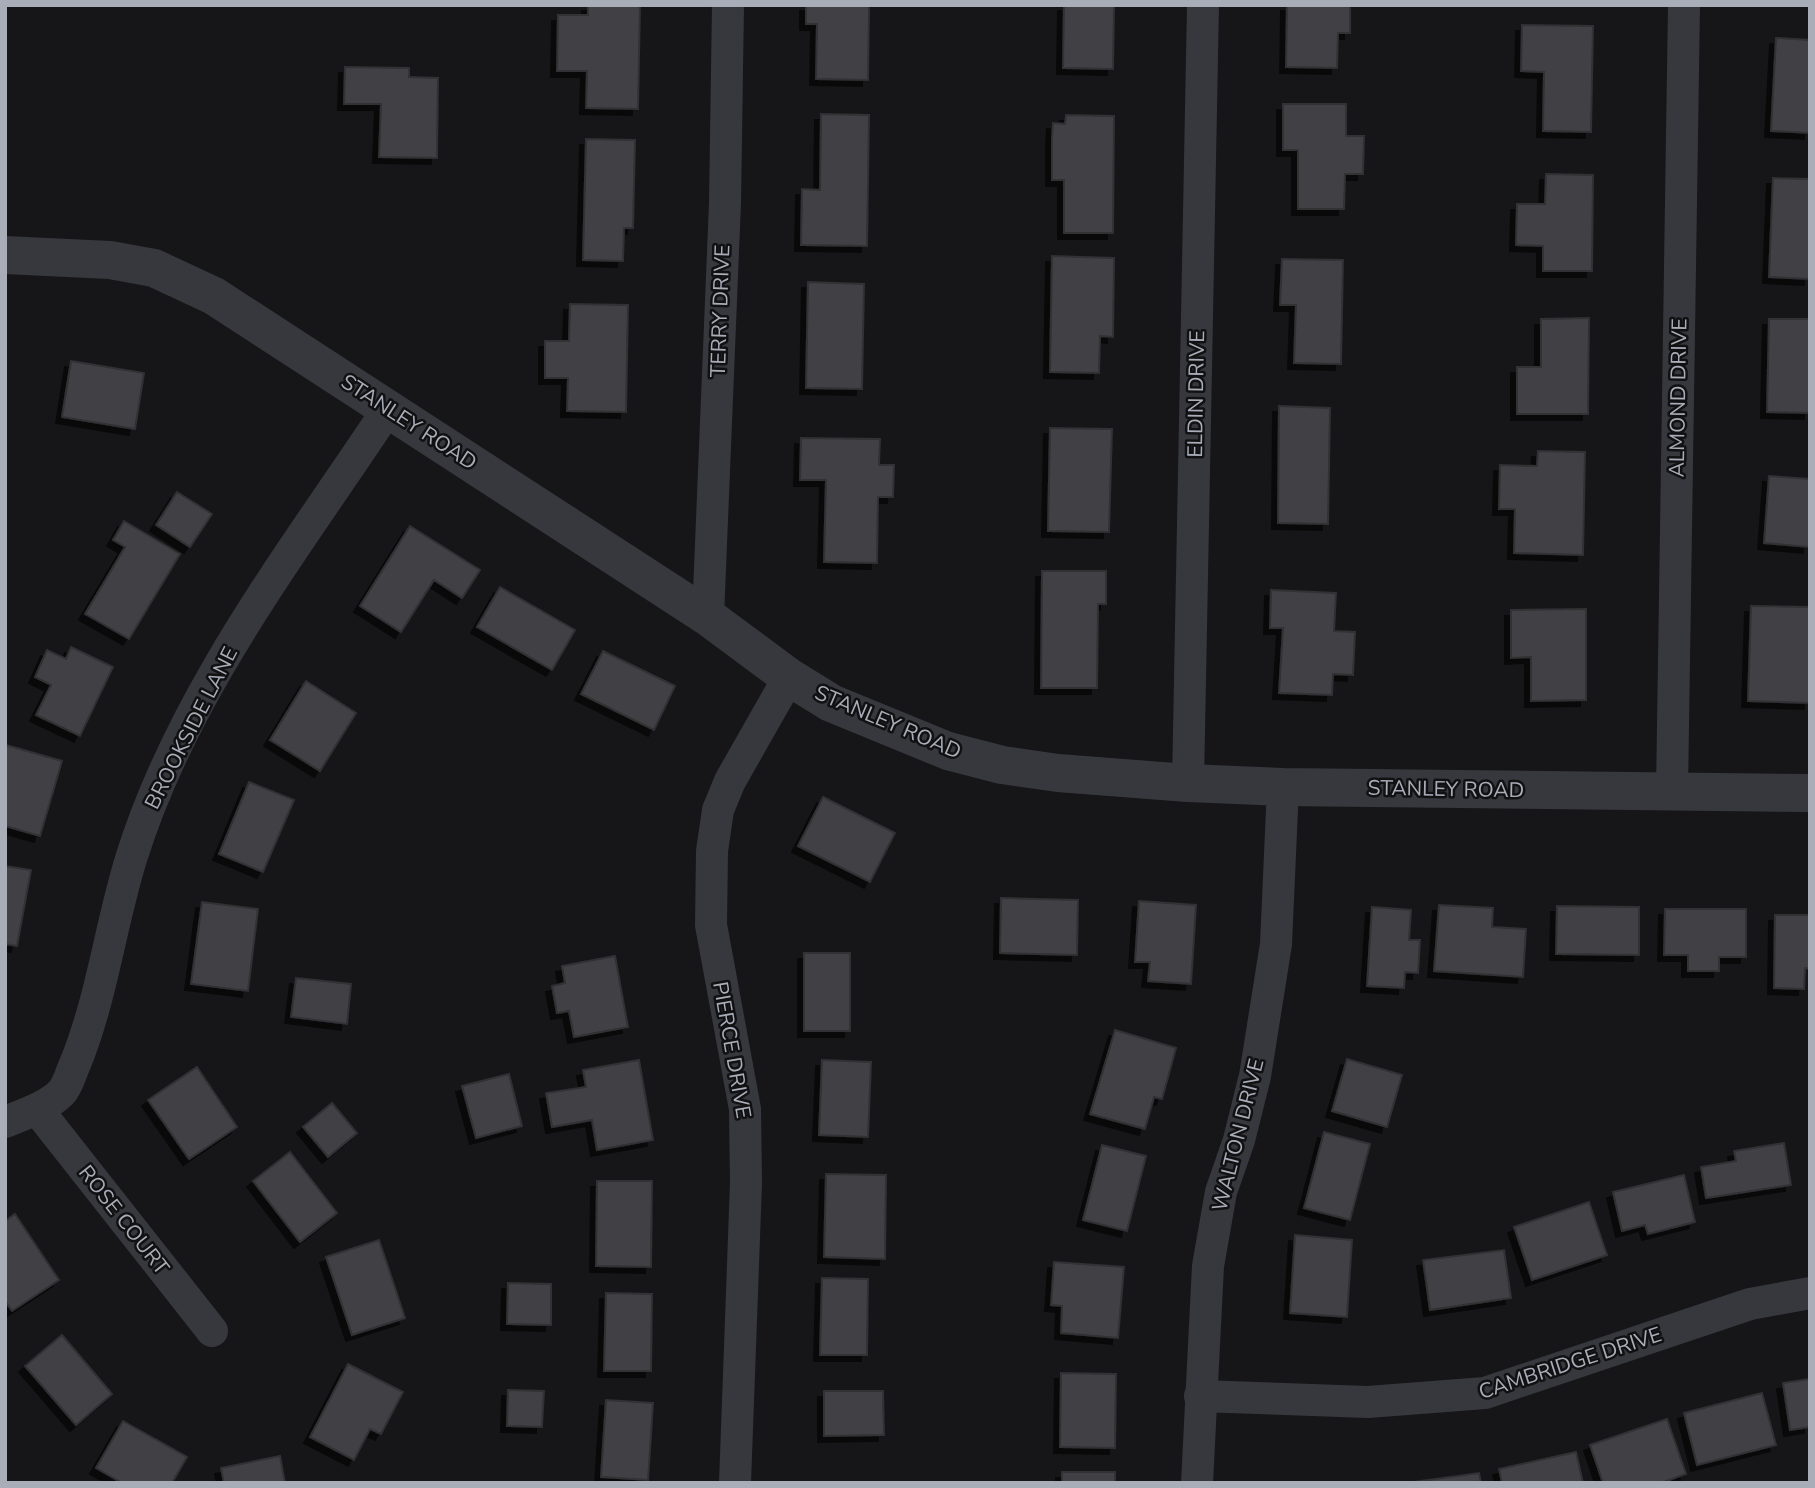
<svg xmlns="http://www.w3.org/2000/svg" width="1815" height="1488" font-family="'Nunito Sans',sans-serif">
<style>
.building{fill:#404145;stroke:#303034;stroke-width:2;filter:url(#shadow)}
.lines{fill:none;stroke-linecap:round;stroke-linejoin:round}
.minor{stroke:#37383d;stroke-width:32}
.tertiary{stroke:#37383d;stroke-width:38}
.labels{text-anchor:middle;dominant-baseline:central;stroke-width:5;stroke-linejoin:round;paint-order:stroke}
.street-label{font-size:21px;fill:#a8adb8;stroke:#111113}
</style>
<defs>
<filter id="shadow"><feDropShadow dx="-6" dy="6" stdDeviation="0" flood-color="#0009"/></filter>
</defs>
<rect width="100%" height="100%" fill="#161618"/>
<path class="building" d="M588 5H640L638 109 586 108 587 71H557L558 15H588Z
M806 5H869L868 80 816 79 817 24H806Z
M1064 5H1114L1113 69 1063 68Z
M1287 5H1350V33H1338L1337 68 1286 67Z
M1522 25 1593 26 1591 132 1543 131 1544 72 1521 71Z
M1776 38 1810 40V133L1771 131Z
M345 67 409 68V77L438 78 437 158 379 157 381 104H344Z
M1283 104H1346V136H1364L1363 174H1345L1344 209H1298V150H1283Z
M821 114 869 115 867 246 801 245 802 189 820 190Z
M1066 115 1114 116 1113 233H1064V180H1052V138L1053 123 1065 124Z
M586 139 635 140 633 228H624L623 261 583 260Z
M1546 174 1593 175 1592 271H1543V246L1516 245 1517 204H1545Z
M1773 178 1810 179V279L1769 277Z
M1052 256 1114 258 1113 337 1100 336 1099 373 1050 372Z
M1282 259 1343 260 1341 364 1294 363 1296 305H1280Z
M808 282 864 284 862 389 806 388Z
M570 304 628 305 626 412 567 411 568 378H545V341H569Z
M1589 318 1588 414H1517V367H1541V319Z
M1769 319H1810V413L1767 412Z
M71 361 144 373 135 429 62 417Z
M1279 406 1330 408 1328 524 1278 523Z
M1050 428 1112 429 1109 532 1048 531Z
M801 438 880 439 879 465H894L893 497H878L877 563 824 562 826 480H800Z
M1538 451 1585 452 1583 555 1514 553 1515 509H1499L1500 465 1537 466Z
M1769 476 1810 479 1809 547 1764 543Z
M177 492 212 514 190 547 156 525Z
M124 521 180 554 129 639 85 614 125 547 113 540Z
M410 526 480 570 462 598 434 580 401 632 360 606Z
M1042 571H1106V604H1098L1097 688H1041Z
M500 587 575 630 552 670 477 627Z
M1271 590 1336 593 1334 631 1355 632 1353 675 1333 674 1332 695 1279 693 1283 628H1270Z
M1751 606 1810 607V703L1748 701Z
M1586 609V700L1531 701V657L1511 658V610Z
M71 647 113 667 80 736 36 715 51 685 35 677 47 650 66 659Z
M603 651 675 686 654 730 581 694Z
M306 681 356 713 320 771 270 740Z
M6 745 62 761 40 836 5 826Z
M249 782 294 800 263 872 219 854Z
M823 797 895 833 870 882 798 846Z
M5 866 31 870 17 946 5 944Z
M1001 898 1078 900 1077 955 1000 953Z
M1139 901 1196 905 1191 984 1148 981 1150 962H1135Z
M202 902 258 909 248 991 191 984Z
M1439 905 1493 908 1492 927 1526 929 1523 977 1434 971Z
M1557 906 1639 907V955L1556 954Z
M1372 907 1411 910 1409 940H1420L1418 973 1405 972 1404 988 1367 986Z
M1665 909H1746V957H1719V971H1688V955H1664Z
M1775 915H1810V969L1805 968 1804 989 1774 988Z
M804 953H850V1031H804Z
M615 956 628 1027 574 1037 569 1011 557 1013 552 986 565 983 562 966Z
M296 978 351 984 347 1024 291 1017Z
M1115 1030 1176 1048 1162 1099 1154 1097 1145 1129 1090 1114Z
M1347 1059 1402 1075 1387 1127 1332 1111Z
M639 1060 653 1140 597 1150 592 1120 552 1127 546 1093 586 1087 583 1070Z
M822 1060 871 1062 868 1137 819 1135Z
M197 1067 237 1127 189 1159 148 1100Z
M509 1074 522 1126 476 1138 462 1086Z
M332 1103 357 1133 328 1157 303 1127Z
M1324 1132 1370 1144 1350 1220 1304 1208Z
M1784 1143 1791 1185 1706 1198 1701 1167 1736 1161 1734 1151Z
M1102 1145 1146 1156 1127 1231 1083 1220Z
M290 1152 337 1213 300 1242 253 1181Z
M826 1174 886 1175 885 1259 824 1257Z
M1684 1175 1695 1222 1648 1234 1645 1225 1622 1231 1613 1192Z
M597 1181H652L651 1267 596 1266Z
M1589 1202 1607 1255 1532 1280 1514 1227Z
M15 1214 59 1280 12 1311 5 1301V1221Z
M1295 1235 1352 1240 1347 1317 1290 1313Z
M379 1240 405 1318 352 1335 326 1257Z
M1504 1250 1511 1298 1430 1310 1423 1260Z
M1054 1262 1124 1267 1118 1338 1061 1333 1062 1306 1051 1305Z
M822 1278 868 1279 867 1355H820Z
M508 1283 551 1284V1325L507 1324Z
M606 1293 652 1294 651 1371H604Z
M62 1335 112 1394 76 1425 25 1366Z
M348 1364 403 1392 381 1434 370 1429 354 1460 310 1437Z
M1061 1373 1116 1374 1115 1448 1060 1447Z
M1810 1379V1427L1790 1430 1783 1383Z
M508 1390 544 1391 542 1427 507 1426Z
M824 1391H883L884 1435 824 1436Z
M1762 1393 1776 1445 1697 1465 1684 1413Z
M606 1400 653 1403 648 1480 601 1477Z
M1667 1419 1686 1474 1661 1483H1603L1590 1445Z
M123 1421 187 1457 172 1483H122L96 1468Z
M1576 1452 1583 1483H1502L1499 1469Z
M280 1456 285 1483H224L221 1468Z
M1062 1472H1115V1483H1062Z
M1479 1473 1481 1483H1406Z"/>
<g class="lines">
<path class="minor" d="M708 617 725 203 728 5
M1188 783 1203 5
M1672 791 1684 5
M37 1109 212 1331
M5 1122C24 1114 47 1107 61 1093 68 1086 71 1072 75 1064 102 998 110 927 131 859 182 694 294 551 388 409
M1200 1396 1368 1402 1485 1393 1750 1304 1810 1293
M735 1483 746 1183 745 1109 711 925 712 851 718 810 730 781 789 677
M1197 1483 1208 1266 1221 1192 1239 1140 1255 1076 1276 944 1283 787"/>
<path class="tertiary" d="M5 255 110 260 154 268 214 296 708 617 789 677 831 703 948 751 1002 765 1058 773 1188 783 1283 787 1810 793"/>
</g>
<g class="labels">
<g class="street-label">
<text transform="translate(720 311) rotate(-88)">TERRY DRIVE</text>
<text transform="translate(1196 394) rotate(-89)">ELDIN DRIVE</text>
<text transform="translate(1678 398) rotate(-89)">ALMOND DRIVE</text>
<text transform="translate(409 422) rotate(33)">STANLEY ROAD</text>
<text transform="translate(888 722) rotate(23)">STANLEY ROAD</text>
<text transform="translate(191 728) rotate(-63)">BROOKSIDE LANE</text>
<text transform="translate(1446 789) rotate(1)">STANLEY ROAD</text>
<text transform="translate(732 1050) rotate(80)">PIERCE DRIVE</text>
<text transform="translate(1238 1135) rotate(-76)">WALTON DRIVE</text>
<text transform="translate(124 1220) rotate(52)">ROSE COURT</text>
<text transform="translate(1570 1363) rotate(-18)">CAMBRIDGE DRIVE</text>
</g>
</g>
<rect width="1815" height="1488" fill="none" stroke="#a8adb8" stroke-width="14"/>
</svg>
